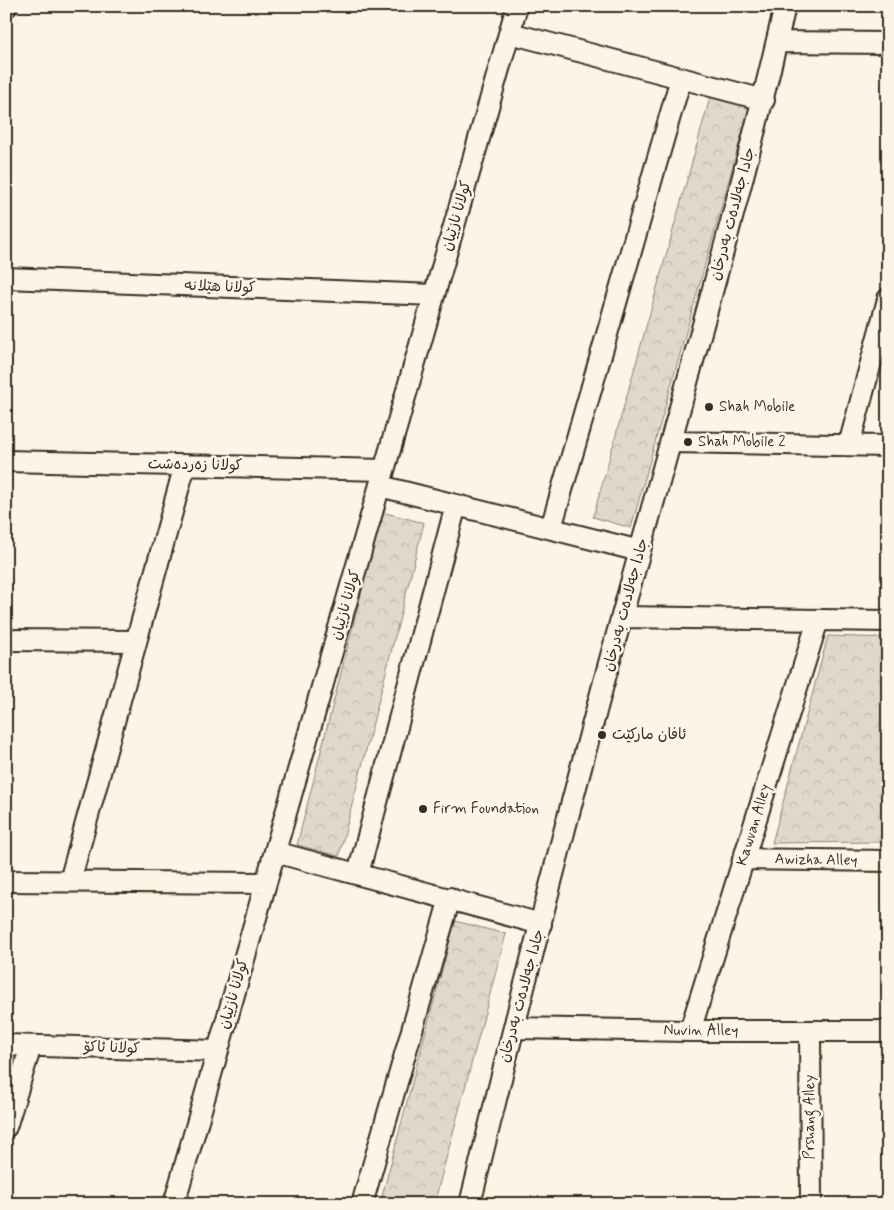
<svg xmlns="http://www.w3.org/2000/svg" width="894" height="1210" font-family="Mynerve,'Playpen Sans Arabic',sans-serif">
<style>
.park{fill:url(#park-crowns);stroke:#8e8173}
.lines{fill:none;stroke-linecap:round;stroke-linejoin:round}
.street-casing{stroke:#3b2a1e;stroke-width:24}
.street{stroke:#fcf5e5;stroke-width:20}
.poi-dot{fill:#3b2a1e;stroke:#fcf5e5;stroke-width:2}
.labels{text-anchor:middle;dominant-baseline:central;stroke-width:5;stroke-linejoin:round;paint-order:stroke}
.street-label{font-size:15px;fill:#3b2a1e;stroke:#fcf5e5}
.poi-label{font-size:15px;fill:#3b2a1e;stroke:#fcf5e5;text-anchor:start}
</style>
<defs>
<pattern id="park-crowns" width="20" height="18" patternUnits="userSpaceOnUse" patternTransform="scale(1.25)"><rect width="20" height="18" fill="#e0d8c8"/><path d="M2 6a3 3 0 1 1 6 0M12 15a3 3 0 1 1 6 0" fill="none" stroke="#c1baab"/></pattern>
</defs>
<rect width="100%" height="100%" fill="#fcf5e5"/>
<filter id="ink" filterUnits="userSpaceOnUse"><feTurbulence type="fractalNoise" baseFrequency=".02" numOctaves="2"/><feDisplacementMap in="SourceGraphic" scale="10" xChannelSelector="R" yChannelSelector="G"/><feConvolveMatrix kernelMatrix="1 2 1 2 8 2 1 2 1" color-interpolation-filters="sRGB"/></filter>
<g filter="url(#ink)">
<path class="park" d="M711 94 750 105 631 528 593 517Z
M382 512 424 523 339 856 297 845Z
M828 636 888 638V842L772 843Z
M455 921 506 934 434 1204H380Z"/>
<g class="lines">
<g class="street-casing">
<path id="street" d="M6 6H7
M510 33 764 100
M777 42 888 43
M6 278 434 295
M671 442 888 446
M849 445 888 299
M6 461 384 470
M380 486 640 551
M551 528 681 78
M623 617 888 621
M6 640 136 641
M275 852 541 924
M743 859 888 861
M358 874 456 505
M6 881 266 883
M70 881 185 465
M514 1028 690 1031H888
M690 1031 818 620
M810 1031 811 1204
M6 1045 218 1051
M6 1127 31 1046
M174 1204 517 6
M362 1204 450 898
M470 1204C524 984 580 765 641 547 691 368 743 188 785 6"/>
</g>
<use href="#street" class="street"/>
</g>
</g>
<g class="poi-dot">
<circle cx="709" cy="407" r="5"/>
<circle cx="688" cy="442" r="5"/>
<circle cx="602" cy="735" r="5"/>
<circle cx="423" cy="809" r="5"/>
</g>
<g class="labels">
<g class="street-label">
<text transform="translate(733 214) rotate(-75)">جادا جەلادەت بەدرخان</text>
<text transform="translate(457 216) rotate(-74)">کولانا نازێیان</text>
<text transform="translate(220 287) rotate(2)">کولانا هێلانە</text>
<text transform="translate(195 465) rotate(1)">کولانا زەردەشت</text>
<text transform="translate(346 605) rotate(-74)">کولانا نازێیان</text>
<text transform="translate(626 605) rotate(-75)">جادا جەلادەت بەدرخان</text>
<text transform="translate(754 825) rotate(-73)">Kawvan Alley</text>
<text transform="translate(816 860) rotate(1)">Awizha Alley</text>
<text transform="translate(234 994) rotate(-74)">کولانا نازێیان</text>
<text transform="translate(522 996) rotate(-75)">جادا جەلادەت بەدرخان</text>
<text x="701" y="1031">Nuvin Alley</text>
<text transform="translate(112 1048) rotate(2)">کولانا ئاکۆ</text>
<text transform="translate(810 1117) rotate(-90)">Prshang Alley</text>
</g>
<g class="poi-label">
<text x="719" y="407">Shah Mobile</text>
<text x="698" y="442">Shah Mobile 2</text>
<text x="612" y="735">ئافان مارکێت</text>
<text x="433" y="809">Firm Foundation</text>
</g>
</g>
<rect width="894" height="1210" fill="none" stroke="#fcf5e5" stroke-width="25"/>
<rect x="12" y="12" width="869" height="1185" fill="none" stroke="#3b2a1e" stroke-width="2" filter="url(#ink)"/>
</svg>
